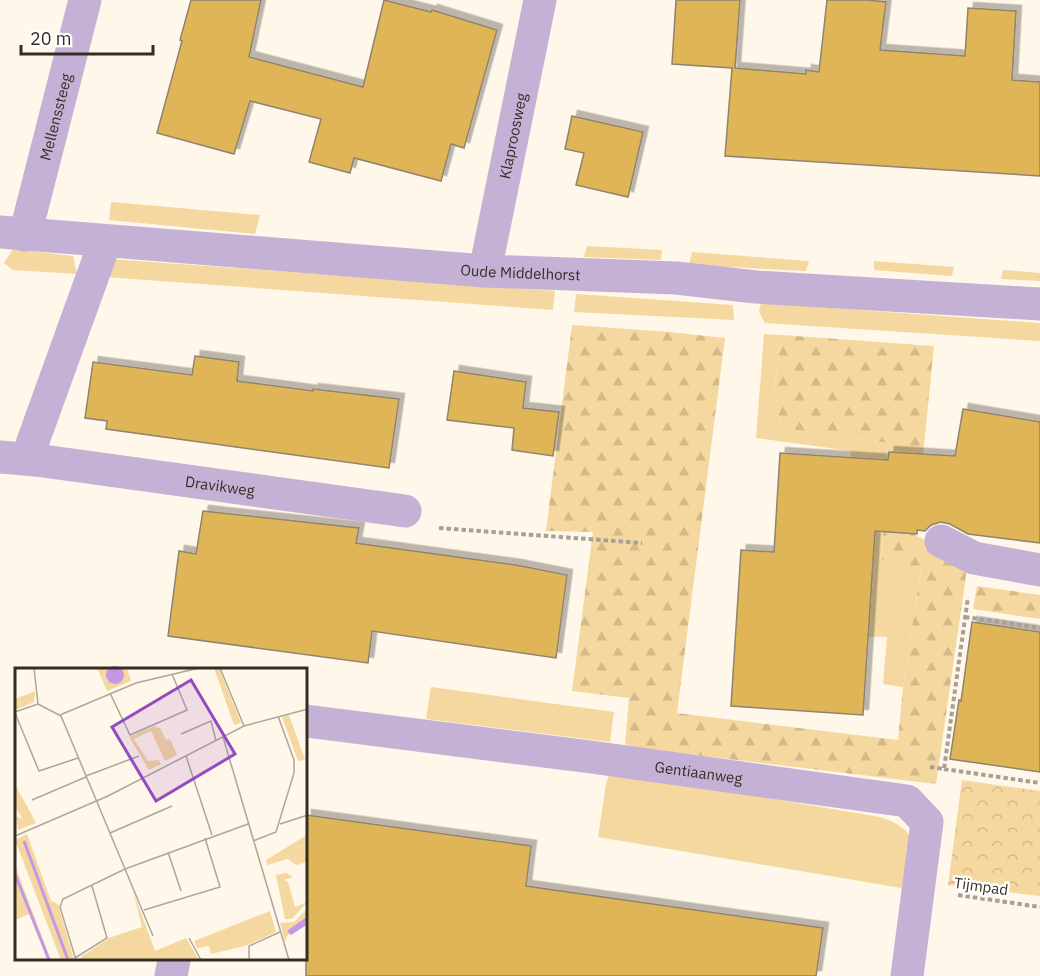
<svg xmlns="http://www.w3.org/2000/svg" width="1040" height="976" font-family="'IBM Plex Sans',sans-serif">
<style>
.grass{fill:#f4d89f}
.forest{fill:url(#forest-firs)}
.park{fill:url(#park-crowns)}
.building{fill:#e0b558;stroke:#8f846d;stroke-width:1.5;filter:url(#shadow)}
.lines{fill:none;stroke-linecap:round;stroke-linejoin:round}
.path{stroke:#a7a195;stroke-width:4;stroke-dasharray:4.5 3;stroke-linecap:butt}
.minor{stroke:#c5b1d5;stroke-width:33}
.labels{text-anchor:middle;dominant-baseline:central;stroke-width:5;stroke-linejoin:round;paint-order:stroke}
.street-label{font-size:15px;fill:#322e24;stroke:#fff}
.inset-river{fill:none;stroke:#c597e7;stroke-width:3}
.inset-road{fill:none;stroke:#ada79a;stroke-width:1.5}
.view{fill:#934cc0;fill-opacity:0.15;stroke:#934cc0;stroke-width:3}
.inset-edge{fill:none;stroke:#322e24;stroke-width:3}
</style>
<defs>
<pattern id="forest-firs" width="22" height="20" patternUnits="userSpaceOnUse" patternTransform="scale(1.5)"><rect width="22" height="20" fill="#f4d89f"/><path d="M5 1l3.5 6h-7zM16 11l3.5 6h-7z" fill="#d2ba89"/></pattern>
<pattern id="park-crowns" width="20" height="18" patternUnits="userSpaceOnUse" patternTransform="scale(1.5)"><rect width="20" height="18" fill="#f4d89f"/><path d="M2 6a3 3 0 1 1 6 0M12 15a3 3 0 1 1 6 0" fill="none" stroke="#d2ba89"/></pattern>
<filter id="shadow"><feDropShadow dx="5.5" dy="-5.5" stdDeviation="0" flood-color="#0004"/></filter>
</defs>
<rect width="100%" height="100%" fill="#fff7e9"/>
<path class="grass" d="M111 202 260 215 255 234 109 220Z
M587 246 662 250 661 260 584 257Z
M13 249 73 256 77 274 13 270 4 263Z
M692 252 809 261 806 271 689 265Z
M110 259 555 291 553 310 106 277Z
M874 261 954 267 952 276 874 270Z
M1003 270 1040 273V281L1001 279Z
M576 294 733 305 734 320 574 312Z
M761 303 1040 323V341L765 323 759 312Z
M764 334 782 335 774 388 781 428 887 443 882 559 921 567 903 687 883 684 887 637 851 636 848 521 851 451 756 438Z
M431 687 614 712 610 742 426 719Z
M614 772 880 817C891 821 903 825 910 836L905 886 901 888 598 837 606 784 609 775Z"/>
<path class="forest" d="M572 325 670 332 725 338 677 713 898 740 903 687 921 568 882 560 887 443 781 428 774 388 782 335 934 346 915 535 968 562 936 784 670 752 625 745 629 698 572 691 593 532 546 531Z
M977 586 1040 595V619L973 609Z"/>
<path class="park" d="M962 780 1040 791V896L948 885Z"/>
<path class="building" d="M191 0H261L249 57 363 87 384 0 431 12 432 10 497 30 464 148 451 144 441 181 354 158 350 173 309 162 321 119 250 101 234 154 157 133 182 41 180 40Z
M676 0H740L735 68 806 74V70L819 72 827 0H868L886 2 880 50 965 56 968 8 1016 11 1012 80 1040 82V176L725 156 732 68 672 64Z
M572 116 643 132 628 197 576 185 584 153 565 149Z
M195 356 239 362 237 381 313 391V389L399 399 389 468 106 429 107 421 85 418 93 362 192 375Z
M454 371 526 382 523 408 559 412 553 456 512 450 514 428 447 420Z
M963 409 1040 422V543L968 534 950 524 941 522 931 525 925 531 917 530V534L875 531 863 715 731 706 741 550 774 552 780 453 888 460 889 452 955 456Z
M203 511 359 528 356 543 516 565 567 575 556 658 372 631 368 663 168 636 179 551 196 554Z
M972 622 1040 632V772L950 759 959 700 961 701Z
M306 815 531 846 526 886 823 928 816 976H306Z"/>
<g class="lines">
<path class="path" d="M439 528 642 543
M965 617 1040 628
M930 767 944 769 968 597
M944 769 1040 783
M958 895 1040 907"/>
<g class="minor">
<path id="s1" d="M0 232 485 271 676 278 756 287 1040 304"/>
<path id="s2" d="M25 235 85 0"/>
<path id="s3" d="M105 242 32 444 36 460 405 511"/>
<path id="s4" d="M485 271 540 0"/>
<path d="M0 457 36 460"/>
<path d="M941 541 974 558 1040 570"/>
<path id="s5" d="M306 721 591 757 907 801 927 822 907 976"/>
<path d="M171 976 174 960"/>
</g>
</g>
<g class="labels">
<g class="street-label">
<text stroke="none"><textPath href="#s2" startOffset="122">Mellenssteeg</textPath></text>
<text stroke="none"><textPath href="#s4" startOffset="138">Klaproosweg</textPath></text>
<text stroke="none"><textPath href="#s1" startOffset="522">Oude Middelhorst</textPath></text>
<text stroke="none"><textPath href="#s3" startOffset="417">Dravikweg</textPath></text>
<text stroke="none"><textPath href="#s5" startOffset="396">Gentiaanweg</textPath></text>
<text transform="translate(981 886) rotate(8)">Tijmpad</text>
</g>
</g>
<g transform="translate(15 668)">
<rect width="292" height="292" fill="#fff7e9"/>
<path d="M82 0H93L92 12 99 15 109 5 106 0H112L116 13 92 23ZM199 0H204L226 55 219 57ZM20 23 19 34 0 42V31ZM12 166 36 233 43 236 59 292H46L0 172ZM292 176V194L281 197 273 191 276 182ZM0 197 16 240 36 292H33L0 212ZM271 205 278 209 269 212 273 214 280 239 292 234 277 251H270L261 207ZM118 223 140 283 171 270 184 292H67L66 289 94 270 127 259ZM255 243 261 264 230 278 196 286 194 278 182 280 179 273Z" fill="#f4d89f"/>
<path d="M274 47 290 92 283 93 267 49ZM139 58 145 60 151 72 155 71 162 87 150 93 136 63 119 71 133 93 144 92 146 96 134 102 114 69ZM0 116 21 155 3 162 1 148 8 151 0 140ZM292 167V176L276 182 273 191 252 197 251 192ZM0 212 14 246 0 252 1 248ZM292 241V253L272 268 270 274 265 255 279 254Z" fill="#f4d89f"/>
<path d="M91 7a9 9 0 1 1 18 0a9 9 0 1 1-18 0Z" fill="#c597e7"/>
<path class="inset-river" d="M9 173 53 292M0 206 34 292M273 264 293 250M275 266 293 254"/>
<path class="inset-road" d="M19 0 23 36M205 0 229 58M95 25 115 67 172 42 157 6M23 36 46 48 138 268M0 44 23 36M0 45 24 103 63 90M45 47 121 15 184 0M166 66 196 53 201 73M208 69 274 292M171 88 197 167M71 108 124 88M17 132 71 109M265 156 293 147M95 165 157 138M0 168 93 128 229 58 293 41M238 173 261 164 279 105V92L263 48M153 184 166 223M129 242 205 219 190 170M174 270 186 292M60 290 92 270 77 218M61 292 45 239 48 231 110 201 233 156M234 292V278L265 264"/>
<path class="view" d="M176 12 220 86 141 133 97 59Z"/>
<rect width="292" height="292" class="inset-edge"/>
</g>
<path d="M21 45v9h132v-9" fill="none" stroke="#322e24" stroke-width="3"/>
<text x="30" y="45" font-size="18" fill="#322e24" stroke="#ffffff" stroke-width="4.5" paint-order="stroke">20 m</text>
</svg>
